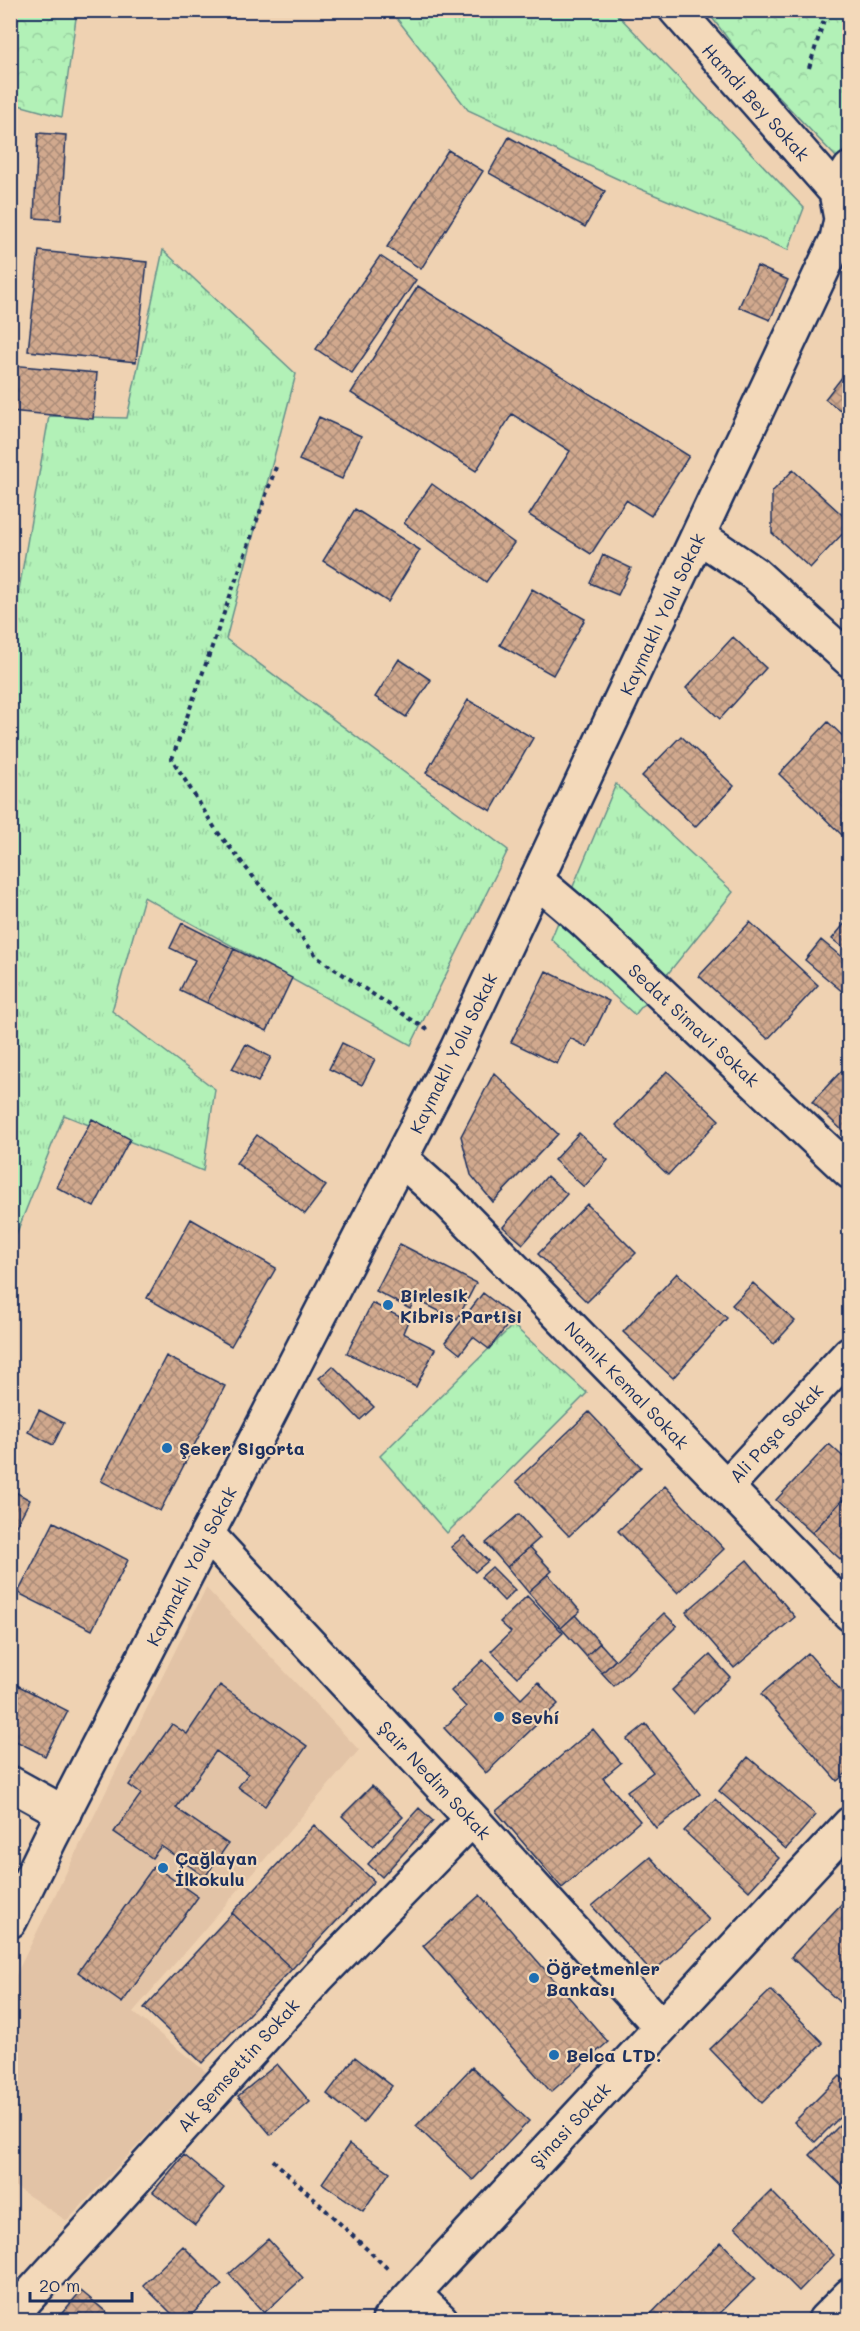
<svg xmlns="http://www.w3.org/2000/svg" width="860" height="2331" font-family="Mali,sans-serif">
<style>
.built{fill:#e2c3a6}
.grass{fill:url(#grass-tufts);stroke:#66908a;stroke-width:1.5}
.forest{fill:url(#forest-crowns);stroke:#66908a;stroke-width:1.5}
.building{fill:url(#building-cross-hatch);stroke:#1b2f5e;stroke-width:1.5}
.lines{fill:none;stroke-linecap:round;stroke-linejoin:round}
.street-casing{stroke:#1b2f5e;stroke-width:38}
.secondary-casing{stroke:#1b2f5e;stroke-width:38}
.path{stroke:#1b2f5e;stroke-width:4;stroke-dasharray:4.5 4.5;stroke-linecap:butt}
.street{stroke:#f3d9ba;stroke-width:33}
.secondary{stroke:#f3d9ba;stroke-width:33}
.poi-dot{fill:#1f6fb2;stroke:#f3d9ba;stroke-width:2}
.labels{text-anchor:middle;dominant-baseline:central;stroke-width:4.5;stroke-linejoin:round;paint-order:stroke}
.street-label{font-size:18px;fill:#1b2f5e;stroke:#f3d9ba}
.poi-label{font-size:18px;font-weight:bold;fill:#1b2f5e;stroke:#f3d9ba;text-anchor:start}
</style>
<defs>
<pattern id="grass-tufts" width="24" height="20" patternUnits="userSpaceOnUse" patternTransform="scale(1.5)"><rect width="24" height="20" fill="#b2f1b7"/><path d="M3 7l-1-3M5 7V3M7 7l1-3M15 17l-1-3M17 17v-4M19 17l1-3" fill="none" stroke="#98cfa0"/></pattern>
<pattern id="forest-crowns" width="20" height="18" patternUnits="userSpaceOnUse" patternTransform="scale(1.5)"><rect width="20" height="18" fill="#b2f1b7"/><path d="M2 6a3 3 0 1 1 6 0M12 15a3 3 0 1 1 6 0" fill="none" stroke="#98cfa0"/></pattern>
<pattern id="building-cross-hatch" width="8" height="8" patternUnits="userSpaceOnUse" patternTransform="scale(1.5)"><rect width="8" height="8" fill="#d1a98e"/><path d="M0 0l8 8M0 8l8-8" fill="none" stroke="#a98a77"/></pattern>
</defs>
<rect width="100%" height="100%" fill="#efd2b2"/>
<filter id="ink" filterUnits="userSpaceOnUse"><feTurbulence type="fractalNoise" baseFrequency=".0167" numOctaves="2"/><feDisplacementMap in="SourceGraphic" scale="12" xChannelSelector="R" yChannelSelector="G"/><feConvolveMatrix kernelMatrix="1 2 1 2 8 2 1 2 1" color-interpolation-filters="sRGB"/></filter>
<g filter="url(#ink)">
<path class="built" d="M206 1588 359 1750 133 2012 206 2072 67 2221 11 2184 10 1987Z"/>
<path class="grass" d="M391 11H614L804 208 788 250 633 186 468 110Z
M163 250 296 374 226 639 508 850 411 1045 144 897 112 1011 215 1089 203 1171 64 1115 11 1247V612L15 613 49 416 127 418Z
M616 784 733 892 635 1015 551 939Z
M513 1325 587 1393 447 1533 380 1456Z"/>
<path class="forest" d="M10 11H77L62 117 11 103Z
M707 11H849V142L839 160 746 63Z"/>
<path class="building" d="M38 133 66 135 61 220 34 218Z
M509 137 605 191 585 227 489 173Z
M448 150 483 171 421 269 387 247Z
M39 251 147 262 136 362 28 351Z
M380 256 416 280 352 373 316 349Z
M757 266 788 280 770 320 739 307Z
M10 284 16 285 10 344Z
M418 286 689 456 651 516 626 500 591 554 529 515 570 451 512 414 476 471 351 393Z
M10 365 97 373 93 419 10 411Z
M850 367V417L825 399Z
M319 417 361 436 342 479 299 460Z
M793 470 850 522V526L810 568 772 533V492Z
M432 484 514 543 486 582 404 523Z
M355 509 420 550 388 602 323 561Z
M603 555 631 568 618 595 590 583Z
M532 589 585 619 553 675 500 645Z
M733 637 766 668 720 719 686 688Z
M399 659 431 680 406 717 375 697Z
M468 700 533 738 491 811 426 773Z
M828 722 850 743V831L844 837 779 774Z
M681 736 734 786 695 827 642 776Z
M850 917V953L832 939Z
M750 922 818 985 768 1039 699 976Z
M182 923 234 949 207 1003 180 990 195 960 170 948Z
M821 940 850 964V987L844 993 805 960Z
M234 949 292 978 267 1031 207 1003Z
M546 971 609 1001 587 1047 570 1038 557 1064 511 1042Z
M342 1043 375 1059 362 1085 329 1069Z
M246 1044 271 1057 258 1082 232 1069Z
M850 1062V1128L845 1133 812 1102Z
M667 1071 719 1120 668 1175 616 1125Z
M494 1073 558 1134 493 1202 471 1175 461 1136Z
M92 1119 130 1139 94 1207 56 1187Z
M579 1133 608 1160 584 1187 554 1160Z
M257 1135 326 1186 305 1214 236 1163Z
M547 1176 567 1194 523 1244 503 1227Z
M587 1204 636 1253 587 1302 538 1254Z
M191 1219 276 1268 231 1346 147 1298Z
M400 1244 476 1283 457 1320 415 1299 410 1309 376 1291Z
M677 1273 727 1318 673 1378 623 1332Z
M753 1283 795 1321 774 1344 732 1305Z
M483 1293 514 1317 489 1349 473 1337 460 1354 445 1342Z
M372 1303 408 1321 403 1333 435 1349 416 1387 347 1353Z
M166 1356 225 1386 160 1511 101 1481Z
M333 1366 374 1407 360 1420 319 1378Z
M39 1410 64 1423 53 1445 28 1432Z
M589 1412 641 1467 569 1536 516 1481Z
M829 1444 850 1463V1492L812 1533 776 1500Z
M665 1486 724 1549 678 1593 618 1531Z
M10 1489 30 1500 10 1537Z
M842 1500 850 1506V1568L812 1533Z
M519 1514 540 1538 507 1567 486 1543Z
M54 1522 128 1560 92 1630 18 1593Z
M464 1536 488 1561 475 1572 451 1547Z
M530 1547 552 1571 528 1592 507 1567Z
M747 1560 795 1617 734 1668 686 1612Z
M492 1567 515 1590 504 1601 481 1577Z
M548 1574 580 1611 561 1628 528 1592Z
M527 1596 563 1633 517 1677 491 1651 511 1632 500 1622Z
M664 1613 677 1626 614 1686 602 1673Z
M575 1615 600 1643 586 1656 561 1628Z
M600 1643 615 1660 602 1673 586 1656Z
M808 1653 850 1701V1770L837 1781 761 1694Z
M710 1655 730 1677 693 1713 672 1690Z
M483 1660 521 1699 538 1682 558 1704 486 1773 444 1728 466 1707 451 1691Z
M15 1684 68 1711 45 1756 10 1738V1694Z
M220 1685 307 1746 265 1806 238 1787 248 1774 216 1751 176 1808 228 1844 205 1877 161 1846 152 1858 114 1832 141 1794 129 1785 172 1724 187 1734Z
M646 1724 700 1794 656 1828 627 1791 653 1772 627 1739Z
M593 1729 621 1763 603 1778 640 1821 562 1888 496 1811Z
M748 1757 816 1815 786 1849 719 1791Z
M372 1786 403 1817 373 1846 342 1816Z
M715 1799 779 1858 749 1891 684 1831Z
M419 1808 433 1821 382 1877 368 1864Z
M314 1825 374 1881 292 1969 232 1913Z
M650 1857 709 1920 652 1973 592 1906Z
M154 1866 198 1897 122 2003 78 1972Z
M480 1895 608 2042 551 2092 423 1946Z
M850 1895V2012L791 1957Z
M232 1913 292 1969 202 2063 144 2008Z
M771 1990 823 2043 762 2103 710 2049Z
M355 2057 392 2086 363 2123 327 2094Z
M277 2064 310 2102 271 2135 238 2096Z
M472 2067 529 2121 473 2180 416 2126Z
M840 2076 850 2085V2107L815 2142 794 2122Z
M850 2115V2194L810 2155Z
M349 2144 390 2172 363 2211 322 2183Z
M184 2155 224 2188 195 2225 153 2192Z
M771 2191 834 2255 799 2291 735 2227Z
M268 2239 303 2278 264 2313 229 2274Z
M721 2242 756 2278 713 2320H645Z
M183 2246 222 2285 186 2320H178L143 2285Z
M81 2291 116 2320H56Z"/>
<g class="lines">
<g class="street-casing">
<path id="street" d="M850 169 836 192 850 199
M699 536 755 574 850 660
M536 880 582 919 850 1172
M401 1159 449 1202 850 1614
M726 1487 850 1353
M207 1534 472 1819 661 2027
M10 1783 64 1813
M414 2294 441 2320
M10 2317 318 1977 472 1819
M389 2320 850 1824
M825 2320 850 2295"/>
</g>
<g class="secondary-casing">
<path id="secondary" d="M10 1921 50 1839 457 1049 837 239 841 219 836 192 676 10"/>
</g>
<path class="path" d="M809 68 827 10
M276 467 172 759 216 830 318 958 429 1031
M273 2160 390 2271"/>
<use href="#street" class="street"/>
<use href="#secondary" class="secondary"/>
</g>
</g>
<g class="poi-dot">
<circle cx="388" cy="1305" r="6"/>
<circle cx="167" cy="1448" r="6"/>
<circle cx="499" cy="1717" r="6"/>
<circle cx="163" cy="1868" r="6"/>
<circle cx="534" cy="1978" r="6"/>
<circle cx="554" cy="2055" r="6"/>
</g>
<g class="labels">
<g class="street-label">
<text transform="translate(756 102) rotate(48)">Hamdi Bey Sokak</text>
<text transform="translate(662 614) rotate(-65)">Kaymaklı Yolu Sokak</text>
<text transform="translate(694 1025) rotate(43)">Sedat Simavi Sokak</text>
<text transform="translate(453 1053) rotate(-64)">Kaymaklı Yolu Sokak</text>
<text transform="translate(627 1385) rotate(46)">Namık Kemal Sokak</text>
<text transform="translate(776 1433) rotate(-47)">Ali Paşa Sokak</text>
<text transform="translate(191 1566) rotate(-63)">Kaymaklı Yolu Sokak</text>
<text transform="translate(435 1780) rotate(47)">Şair Nedim Sokak</text>
<text transform="translate(238 2065) rotate(-48)">Ak Şemsettin Sokak</text>
<text transform="translate(570 2125) rotate(-47)">Şinasi Sokak</text>
</g>
<g class="poi-label">
<text x="400" y="1295">Birlesik<tspan x="400" dy="21">Kibris Partisi</tspan></text>
<text x="179" y="1448">Şeker Sigorta</text>
<text x="511" y="1717">Sevhí</text>
<text x="175" y="1858">Çağlayan<tspan x="175" dy="21">İlkokulu</tspan></text>
<text x="546" y="1968">Öğretmenler<tspan x="546" dy="21">Bankası</tspan></text>
<text x="566" y="2055">Belca LTD.</text>
</g>
</g>
<rect width="860" height="2331" fill="none" stroke="#f3d9ba" stroke-width="36"/>
<rect x="18" y="18" width="824" height="2295" fill="none" stroke="#1b2f5e" stroke-width="2" filter="url(#ink)"/>
<path d="M30 2292v9h102v-9" fill="none" stroke="#1b2f5e" stroke-width="3"/>
<text x="39" y="2292" font-size="18" fill="#1b2f5e" stroke="#f3d9ba" stroke-width="4.5" paint-order="stroke">20 m</text>
</svg>
